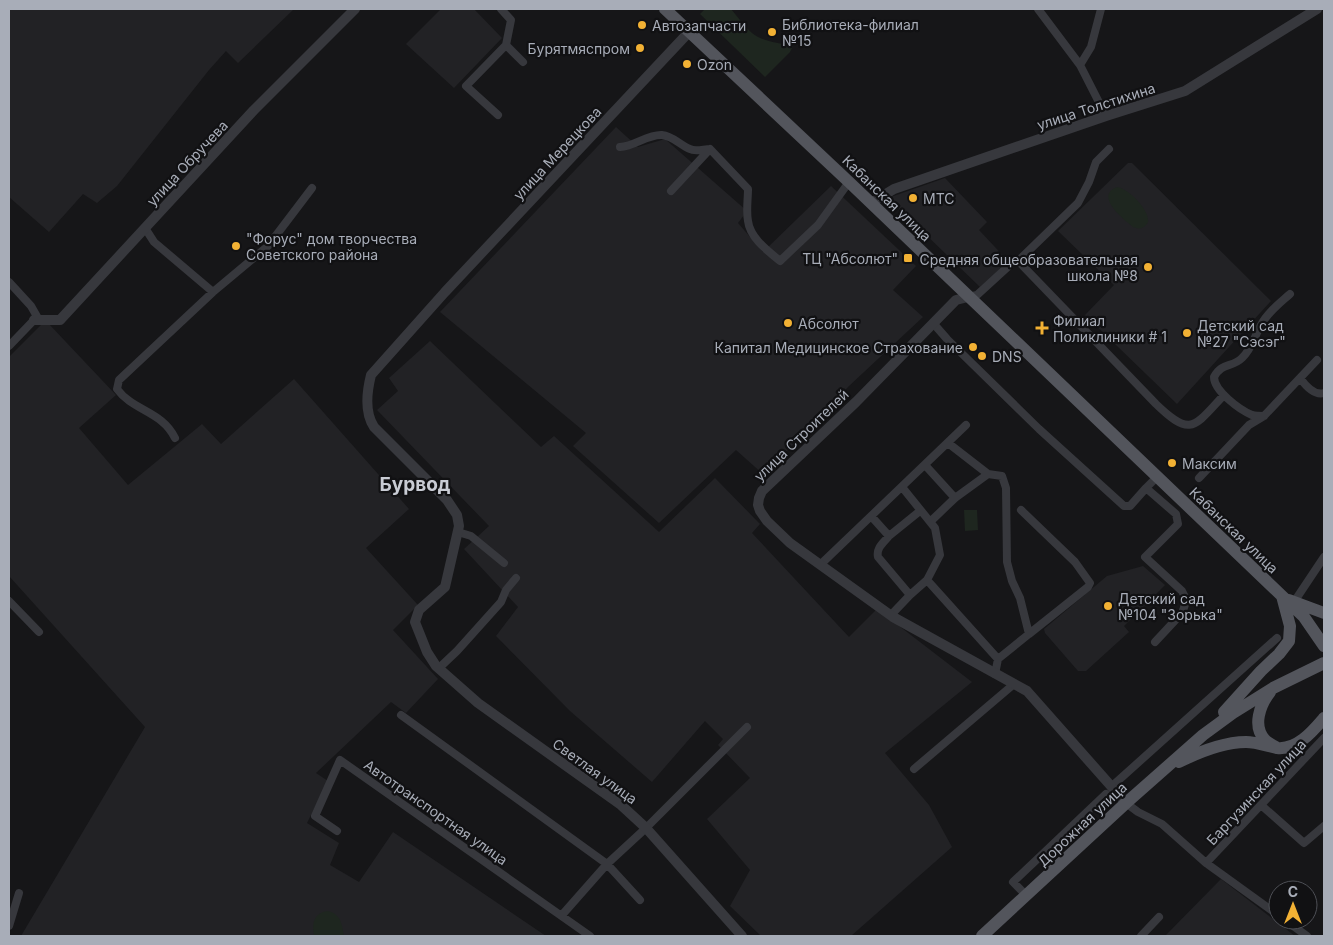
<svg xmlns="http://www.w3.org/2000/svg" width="1333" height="945" font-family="Inter,sans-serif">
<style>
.built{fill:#222225}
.green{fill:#1e261f}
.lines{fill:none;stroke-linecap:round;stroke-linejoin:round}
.minor{stroke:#37383d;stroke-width:8}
.tertiary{stroke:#37383d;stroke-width:10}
.primary{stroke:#53555c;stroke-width:12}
.poi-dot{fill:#f2b134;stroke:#111113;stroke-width:2}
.labels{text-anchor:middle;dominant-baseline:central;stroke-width:4.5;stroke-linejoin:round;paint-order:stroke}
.poi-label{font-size:14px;fill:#a8adb8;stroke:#111113;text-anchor:start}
.street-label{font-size:14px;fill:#a8adb8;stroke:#111113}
.district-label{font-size:19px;font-weight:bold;fill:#c9ccd4;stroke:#111113}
</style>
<rect width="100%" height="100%" fill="#161618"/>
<path class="built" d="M9 9H294L238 63 226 51 209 70 117 186 97 203 83 194 49 232 9 197Z
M441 9H474L502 38 454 88 406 44Z
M616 127 638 147 665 139 747 211 738 223 763 252 831 186 916 266 893 290 923 317 849 386 764 475 736 450 659 523 573 446 586 433 440 312Z
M1128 163H1132L1271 301 1177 404 1085 315 1114 285 1058 231Z
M945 178 987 222 979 230 1009 262 980 287 888 198Z
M42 324H49L116 395 79 428 128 485 202 424 221 444 294 379 409 509 366 548 418 605 393 630 438 679 406 713 391 702 316 773 328 781 307 823 339 843 330 865 359 882 393 832 546 936H21L145 727 9 576V357Z
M430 341 541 447 554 436 659 532 715 478 760 524 752 533 849 637 877 609 972 682 885 753 929 805 952 847 851 936H761L730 906 750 870 707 819 750 778 718 745 723 739 705 721 652 782 570 711 496 636 518 607 464 549 489 526 377 410 398 391 389 378Z
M1143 566 1165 585 1124 626 1129 632 1086 671H1078L1045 633 1044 629 1107 576Z
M1221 879 1295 936H1165Z"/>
<path class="green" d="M705 9H731C737 16 744 26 752 33 763 42 780 43 793 46L790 52 765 77 700 14Z
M1117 187C1128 188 1150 210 1148 222 1145 228 1140 230 1133 227 1123 219 1094 196 1117 187Z
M964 510H977L978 530 965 531Z
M328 911C341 914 342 925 344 936H314C312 924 313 913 328 911Z"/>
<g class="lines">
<path class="minor" d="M501 9 511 20 506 45 523 62
M1038 9 1080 65 1106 116
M1080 65 1091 47 1101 9
M498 115 466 86 506 45
M620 147C635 146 648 134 662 135 673 136 680 145 690 149 695 152 704 149 710 149L748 189C748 199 746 211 748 221 750 238 768 251 780 261L818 225 849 182
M671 191 710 149
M145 228 154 242 213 292
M1017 262 1078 203 1089 182 1096 162 1109 149
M9 282 31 306 39 320
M968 297 977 295 1012 263 1017 262 1021 264 1156 404C1191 438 1194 427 1224 395
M933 323 947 339 1039 429 1124 506H1130L1146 488
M9 346 34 320
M1300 378C1305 385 1314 396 1324 393
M1264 416C1260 416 1256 416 1252 415 1240 410 1214 391 1214 377 1222 362 1232 368 1242 358 1252 349 1254 337 1261 325 1267 313 1280 303 1290 294
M175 438C162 411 133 411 117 389L119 380 213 292 268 246 312 188
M948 443 988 474 1002 476 1006 488 1007 562 1012 581 1020 598 1029 634 998 659
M925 465 955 498
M1199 478 1249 425 1264 416 1317 360
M902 487 935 528 940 555 927 580 998 659 995 674
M1021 510 1075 562 1090 583 1088 587 1029 634
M871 516 889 536 920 511
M931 521 955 498 988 474
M458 532 471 536 504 563
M889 536C883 543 876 548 878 557L910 595
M821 564 966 425
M9 601 39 632
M1294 602 1324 557
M891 615 910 595 927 580
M1155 642 1182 613 1186 602 1185 597 1182 591 1145 557 1178 524 1176 514 1146 488 1157 477
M439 668 457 651 501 602 506 590 516 578
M401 715 607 864 640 900
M914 769 1014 684
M1111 787 1277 638
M1126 803 1138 812 1162 824 1206 863 1278 915
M1261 805 1304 843 1324 826
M337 831 315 816 340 760 590 936
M1206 863 1324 738
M1027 896 1013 882 1106 794
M562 915 607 864 646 828 747 727
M1285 920 1307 936
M9 926 19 893
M1141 936 1159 917"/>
<path class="tertiary" d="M689 32 445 292 371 375C367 391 364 412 374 427L447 500 457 515 459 526 445 587 419 610 415 622 427 652 436 666 478 703 621 805 646 828 742 936
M871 203 894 189 1106 116 1185 91 1317 9
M968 297 956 300 856 402 762 491 759 498 758 505 760 511 767 521 790 543 893 617 1027 691 1126 803
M34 320H60L254 110 355 9"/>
<path class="primary" d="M665 9 849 182 1304 617 1324 646
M1289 600 1324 613
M1270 692C1260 705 1252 726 1265 740 1268 743 1272 745 1276 747
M1224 712 1261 671 1279 654 1289 641 1290 626 1282 596
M1179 762C1199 752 1223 742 1246 742 1256 742 1267 746 1277 748 1297 750 1312 732 1324 718
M982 936 1126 803 1203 735 1233 713 1273 688 1324 663"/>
</g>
<g class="poi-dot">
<circle cx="642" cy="25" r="5"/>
<circle cx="772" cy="32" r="5"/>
<circle cx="640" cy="48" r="5"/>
<circle cx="687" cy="64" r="5"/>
<circle cx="913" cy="198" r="5"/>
<circle cx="236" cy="246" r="5"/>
<rect x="903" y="253" width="10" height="10" rx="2.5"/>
<circle cx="1148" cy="267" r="5"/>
<circle cx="788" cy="323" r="5"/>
<path d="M1039.5 320.5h5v5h5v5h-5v5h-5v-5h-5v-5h5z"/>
<circle cx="1187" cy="333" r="5"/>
<circle cx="973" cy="347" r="5"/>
<circle cx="982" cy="356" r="5"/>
<circle cx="1172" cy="463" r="5"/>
<circle cx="1108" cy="606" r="5"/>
</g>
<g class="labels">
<g class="poi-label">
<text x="782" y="24">Библиотека-филиал<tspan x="782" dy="16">№15</tspan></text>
<text x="652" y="25">Автозапчасти</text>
<text x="630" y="48" text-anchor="end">Бурятмяспром</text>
<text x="697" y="64">Ozon</text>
<text x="923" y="198">МТС</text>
<text x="246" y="238">"Форус" дом творчества<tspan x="246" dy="16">Советского района</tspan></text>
<text x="898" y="258" text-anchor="end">ТЦ "Абсолют"</text>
<text x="1138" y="259" text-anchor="end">Средняя общеобразовательная<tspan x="1138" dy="16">школа №8</tspan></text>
<text x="1053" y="320">Филиал<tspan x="1053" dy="16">Поликлиники # 1</tspan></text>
<text x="798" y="323">Абсолют</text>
<text x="1197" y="325">Детский сад<tspan x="1197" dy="16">№27 "Сэсэг"</tspan></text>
<text x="963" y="347" text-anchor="end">Капитал Медицинское Страхование</text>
<text x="992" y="356">DNS</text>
<text x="1182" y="463">Максим</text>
<text x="1118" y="598">Детский сад<tspan x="1118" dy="16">№104 "Зорька"</tspan></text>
</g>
<g class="street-label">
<text transform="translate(1096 106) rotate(-18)">улица Толстихина</text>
<text transform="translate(557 153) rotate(-47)">улица Мерецкова</text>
<text transform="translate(187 163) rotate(-47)">улица Обручева</text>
<text transform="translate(887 198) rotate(44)">Кабанская улица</text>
<text transform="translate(801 435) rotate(-44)">улица Строителей</text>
<text transform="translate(1234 530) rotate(44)">Кабанская улица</text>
<text transform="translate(595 771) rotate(36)">Светлая улица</text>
<text transform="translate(1256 792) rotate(-47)">Баргузинская улица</text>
<text transform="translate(436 812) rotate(35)">Автотранспортная улица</text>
<text transform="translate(1082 824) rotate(-43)">Дорожная улица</text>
</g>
<g class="district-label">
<text x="415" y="484">Бурвод</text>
</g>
</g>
<rect width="1333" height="945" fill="none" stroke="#a8adb8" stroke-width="20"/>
<g transform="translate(1293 905)"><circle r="24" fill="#111113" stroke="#4d4f55"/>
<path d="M0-4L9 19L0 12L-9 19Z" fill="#f2b134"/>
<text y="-8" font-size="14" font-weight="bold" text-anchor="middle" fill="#a8adb8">С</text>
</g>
</svg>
